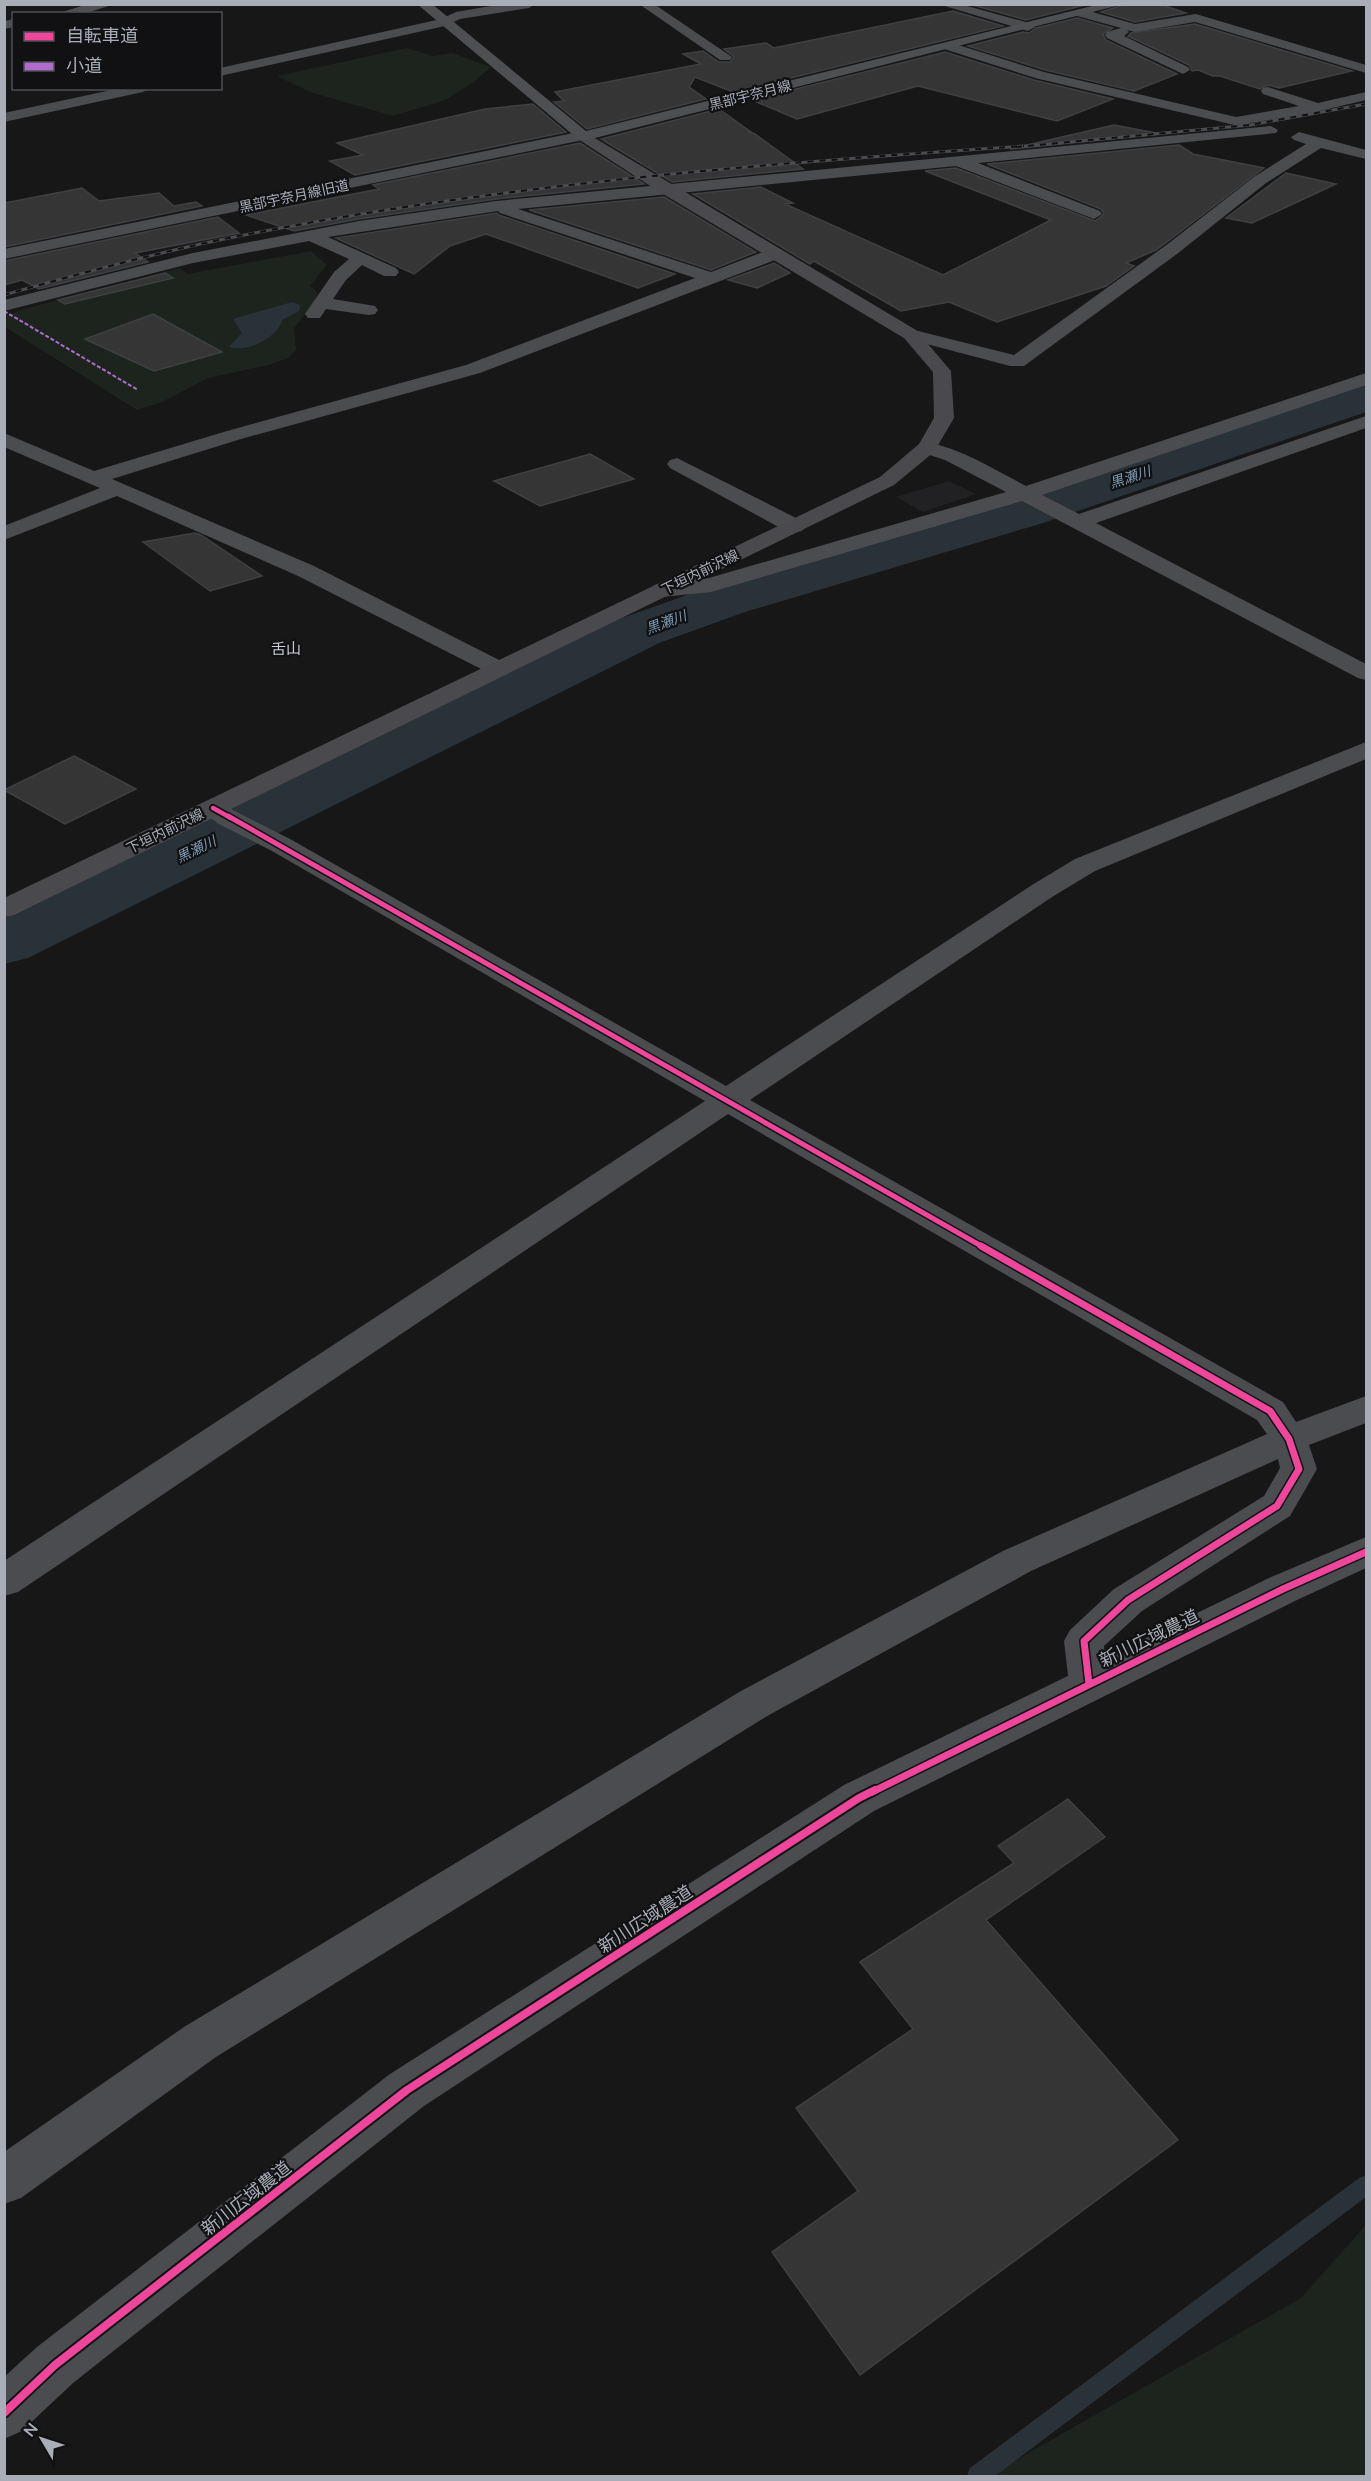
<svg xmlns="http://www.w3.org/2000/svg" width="1371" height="2481" font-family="Mulish,'Noto Sans JP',sans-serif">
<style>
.built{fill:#212123}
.green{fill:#1d241e}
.water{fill:#2a3239}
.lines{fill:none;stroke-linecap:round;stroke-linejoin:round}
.stream{fill:#2a3239;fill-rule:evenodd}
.river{fill:#2a3239;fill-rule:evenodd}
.building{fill:#353536;stroke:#3f4043;stroke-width:1.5}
.minor{fill:#4b4c50;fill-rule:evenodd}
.tertiary{fill:#4b4c50;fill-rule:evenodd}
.secondary{fill:#4a4a4e;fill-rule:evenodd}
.primary{fill:#4d4f52;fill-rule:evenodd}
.rail-casing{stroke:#4b4c4f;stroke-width:3}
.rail{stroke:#111113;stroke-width:2;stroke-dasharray:6;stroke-linecap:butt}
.quiet{stroke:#b06ccc;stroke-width:2;stroke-dasharray:4 2;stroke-linecap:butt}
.cycleway-far3-casing{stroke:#111113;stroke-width:8}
.cycleway-far2-casing{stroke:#111113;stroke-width:8}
.cycleway-far1-casing{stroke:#111113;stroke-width:10}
.cycleway-casing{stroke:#111113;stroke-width:12}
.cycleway-far3{stroke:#ed469a;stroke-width:4.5}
.cycleway-far2{stroke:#ed469a;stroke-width:5}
.cycleway-far1{stroke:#ed469a;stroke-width:7}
.cycleway{stroke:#ed469a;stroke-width:8}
.labels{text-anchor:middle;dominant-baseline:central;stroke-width:4.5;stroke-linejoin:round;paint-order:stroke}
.far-street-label{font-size:14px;fill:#a8adb8;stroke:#111113}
.far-water-label{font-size:14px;font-style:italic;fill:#7f9bb3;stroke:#111113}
.far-quarter-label{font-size:15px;fill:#c9ccd4;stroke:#111113}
.near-street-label{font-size:18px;fill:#a8adb8;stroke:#111113}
</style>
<rect width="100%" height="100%" fill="#171717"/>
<path class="built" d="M949 481 976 494 923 512 896 497Z"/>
<path class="green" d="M407 48 433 56 452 53 491 67 471 84 445 100 393 116 310 92 277 76Z
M311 251 327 265 310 286 318 293 312 306 294 328 296 350 288 358 268 365 208 378 162 402 137 410 5 327 4 316 24 309 180 268 188 274Z
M1366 2225V2476H988L1301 2298Z"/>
<path class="water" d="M292 302 300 305 299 311 282 320C278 338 246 353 229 347L242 333 233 319Z"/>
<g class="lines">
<path class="stream" d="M1366 2175V2197L995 2476H967L970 2468 1359 2178Z"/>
<path class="river" d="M1366 383V412L1043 523 745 612 659 643 28 958 4 964V918L619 619 707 588 1007 501Z"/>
</g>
<path class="building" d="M984 4H1089L1026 20 976 6Z
M1126 4H1160L1186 13 1135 22 1101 12Z
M953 11 1003 26 733 92 695 77 689 87 706 99 587 129 554 102 564 101 555 92 701 64 683 54 703 51 719 62H730L734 57 724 49 766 43 774 48Z
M1077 18 1113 28 1103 34 1106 40 1177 74 1134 91 1045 70 968 46 1023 32 1029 33 1036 28Z
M1195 24 1352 71 1279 88 1268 85 1260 89 1220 76H1213L1198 70 1192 71 1189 65 1128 36 1131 33Z
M945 52 1034 80 1113 99 1057 121 918 86 797 119 752 100Z
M533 104 566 132 355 175 330 161 363 155 337 143 485 109Z
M719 109 751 132H748L755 134 803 169 672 182 601 139Z
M1114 125 1161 134 1010 149Z
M580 143 644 184 496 199 359 219 294 231 246 215 379 189 373 185Z
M1179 145 1193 154 1264 168 1156 250 1126 263 1134 266 1106 286 997 322 949 302 901 311 814 261 810 264 693 194 761 187 793 203 785 204 943 275 1051 220 925 171 956 168 1095 221 1104 214 1101 209 987 164Z
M1286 173 1336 184 1252 223 1226 218Z
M82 188 99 201 159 193 174 206 196 202 202 206 4 247V203Z
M664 197 756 252 711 270 529 210Z
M497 213 499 215 675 274 638 288 486 234 450 246 414 274 336 238Z
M218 217 239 233 135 253 148 262 39 289 22 280 4 285V261Z
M774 263 790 273 757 288 728 280Z
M165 273 173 278 65 304 58 300Z
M153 314 222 352 154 371 85 339Z
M590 454 634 479 540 506 494 481Z
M195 533 201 535 262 576 210 591 143 542Z
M74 756 136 789 65 824 4 790Z
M1068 1799 1105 1837 986 1920 1178 2140 860 2375 772 2252 858 2191 796 2108 913 2029 860 1962 1014 1863 998 1846Z"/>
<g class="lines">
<path class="minor" d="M502 4H535L529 8 460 19 445 26 220 76V68L441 19 456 12Z
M639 4H654L732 57 730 60H720Z
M938 4H960L1033 24 1035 27 1028 31Z
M1082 9 1135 24 1196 14 1366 65V73L1195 22 1135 32 1127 30 1129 32 1124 36 1188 67 1190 70 1183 74 1107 38 1105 35 1107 32 1121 28 1077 16 1075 13Z
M949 42 1044 72 1236 117 1299 106 1263 94 1261 91 1263 88 1268 87 1318 103 1366 92V100L1311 113 1250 123 1243 127 1035 78 944 49 942 46Z
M121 88H150L143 92 4 122V113Z
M1271 126 1278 130 1276 133 978 163 1100 211 1102 214 1094 219 956 166 518 209 711 272 768 250H780L782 254 780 258 480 373 241 439 112 479 314 566 505 663 509 668 505 673 497 675 489 673 298 576 117 496 4 540V526L100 488 4 447V433L94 471 227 431 466 365 695 278 500 213 498 211 328 237 396 268 399 272 396 276H384L362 265 346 280 333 299 375 306 378 310 375 314 369 315 326 309 320 318H308L305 314 334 272 349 259 309 241 193 263 4 311V300L193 253 359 221 496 201Z
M1299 132 1366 150V159L1321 148 1266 183 1177 254 1024 366H1010L904 338 901 334 904 330 910 329 1014 355 1165 246 1254 177 1306 144 1294 140 1291 137Z
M1366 373V385L1042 495 1079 514 1366 416V428L1096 523 1366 664V680L1358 678 1022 501 711 592 662 597 654 595 651 590 654 585 709 578 1006 492 945 460 920 452 917 448 920 444C944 438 1002 474 1026 486Z
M677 458 802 521 805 526 802 531 794 532 786 531 670 468 667 464 670 460Z
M1366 742V759L1095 871 1052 897 750 1100 1283 1402 1296 1422 1366 1396V1423L1309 1445 1317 1469 1290 1516 1142 1611 1104 1646 1109 1684 1103 1696 1089 1700 1075 1696 1069 1684 1064 1641 1070 1630 1114 1589 1264 1496 1280 1468 1278 1459 1031 1571 769 1715 216 2057 21 2198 4 2204V2152L184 2027 741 1691 1003 1551 1267 1434 1257 1420 728 1114 18 1592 4 1596V1561L705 1101 272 851 217 823 213 817 217 811 226 809 235 811 290 839 726 1086 1032 885 1075 859Z"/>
<path class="tertiary" d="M583 131 591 136 588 139 4 259V249Z
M213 800C224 803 233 808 239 817L235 823C221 826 209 820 200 808L204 802Z
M1366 1537V1568L1297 1600 874 1811 424 2106 73 2383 22 2431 4 2439V2377L37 2347 390 2074 844 1785 1269 1578Z"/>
<path class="secondary" d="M583 131 916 330 951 371 954 418 934 452 894 485 14 915 4 917V898L880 477 919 444 934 418 933 372 904 338 658 191 578 139 575 136Z"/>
<path class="primary" d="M88 4H115L83 14H56Z
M417 4H432L586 131 1100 4H1124L583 141 578 139Z
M14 19V27L4 29V21Z"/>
<g class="rail-casing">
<path id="rail" d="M1016 147 1250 125 1366 104
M4 295C71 276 137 258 205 243 471 187 753 164 1024 146"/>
</g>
<use href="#rail" class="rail"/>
<path class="quiet" d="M4 311 138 390"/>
<g class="cycleway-far3-casing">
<path id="cycleway-far3" d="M213 808 231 818"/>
</g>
<g class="cycleway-far2-casing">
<path id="cycleway-far2" d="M228 816 983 1247"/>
</g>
<g class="cycleway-far1-casing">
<path id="cycleway-far1" d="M981 1246 1270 1411 1289 1439 1299 1469 1277 1506 1128 1600 1084 1641 1089 1684
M872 1792 1283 1589 1366 1552"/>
</g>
<g class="cycleway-casing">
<path id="cycleway" d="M4 2413 55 2365 407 2090 859 1798 875 1790"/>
</g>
<use href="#cycleway-far3" class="cycleway-far3"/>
<use href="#cycleway-far2" class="cycleway-far2"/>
<use href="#cycleway-far1" class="cycleway-far1"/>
<use href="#cycleway" class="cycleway"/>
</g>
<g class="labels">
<g class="far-street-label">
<text transform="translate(750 95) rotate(-14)">黒部宇奈月線</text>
<text transform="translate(294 196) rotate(-12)">黒部宇奈月線旧道</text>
<text transform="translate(700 572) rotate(-26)">下垣内前沢線</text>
<text transform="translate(165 831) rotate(-26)">下垣内前沢線</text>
</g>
<g class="far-water-label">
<text transform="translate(1130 477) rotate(-18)">黒瀬川</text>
<text transform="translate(666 622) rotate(-20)">黒瀬川</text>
<text transform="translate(196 849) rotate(-26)">黒瀬川</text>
</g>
<g class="far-quarter-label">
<text x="286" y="648">舌山</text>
</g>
<g class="near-street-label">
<text transform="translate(1149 1638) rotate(-26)">新川広域農道</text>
<text transform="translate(645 1919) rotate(-33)">新川広域農道</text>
<text transform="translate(246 2198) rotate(-38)">新川広域農道</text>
</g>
</g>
<rect width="1371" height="2481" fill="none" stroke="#a8adb8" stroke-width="12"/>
<rect x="12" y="12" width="210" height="78" fill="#111113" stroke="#4d4f55" stroke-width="1.5"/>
<rect x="24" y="32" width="30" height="9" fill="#ed469a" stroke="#4d4f55" stroke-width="1.5"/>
<text x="66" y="42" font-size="18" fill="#a8adb8">自転車道</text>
<rect x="24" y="62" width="30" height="9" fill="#b06ccc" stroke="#4d4f55" stroke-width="1.5"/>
<text x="66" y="72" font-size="18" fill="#a8adb8">小道</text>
<g transform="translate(42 2439) rotate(309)" stroke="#111113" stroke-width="4.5" paint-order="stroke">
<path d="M0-4.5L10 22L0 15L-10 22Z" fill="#a8adb8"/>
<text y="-9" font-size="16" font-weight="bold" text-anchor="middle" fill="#a8adb8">N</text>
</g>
</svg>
